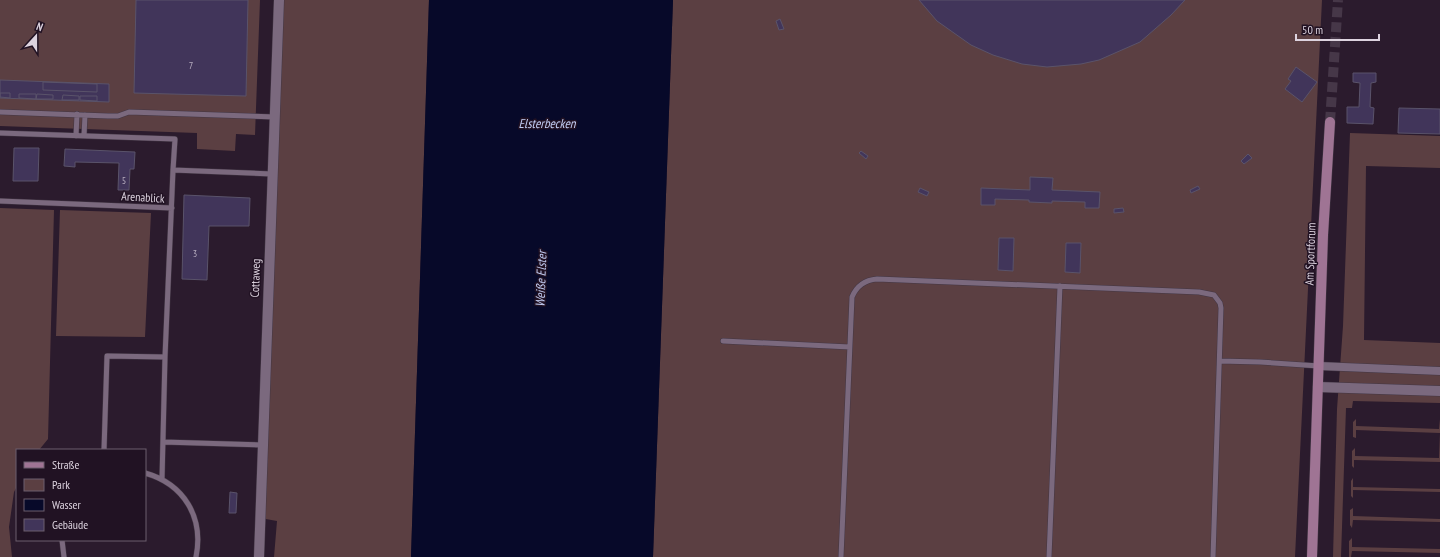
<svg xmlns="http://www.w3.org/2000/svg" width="1440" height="557" font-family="'PT Sans Narrow',sans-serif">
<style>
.green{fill:#5b3f42}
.water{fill:#070929}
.building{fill:#41355a;stroke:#5a536a}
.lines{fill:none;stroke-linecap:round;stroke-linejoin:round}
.secondary-tunnel{stroke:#463748;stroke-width:10;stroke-dasharray:10 5;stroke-linecap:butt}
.service-casing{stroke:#433745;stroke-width:6}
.pedestrian-casing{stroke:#433745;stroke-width:9}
.minor-casing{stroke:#433745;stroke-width:11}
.tertiary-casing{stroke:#433745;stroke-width:11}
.secondary-casing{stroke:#433745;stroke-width:11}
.service{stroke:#7b697e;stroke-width:5}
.pedestrian{stroke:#7b697e;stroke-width:8}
.minor{stroke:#7b697e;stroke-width:10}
.tertiary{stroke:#7b697e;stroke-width:10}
.secondary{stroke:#9f7494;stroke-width:10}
.labels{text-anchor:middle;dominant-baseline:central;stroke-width:3;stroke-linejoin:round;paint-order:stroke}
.number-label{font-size:10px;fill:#b6acbe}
.street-label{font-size:12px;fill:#ddd3df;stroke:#211223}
.water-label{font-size:13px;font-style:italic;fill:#c2ccf3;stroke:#211223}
</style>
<rect width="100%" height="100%" fill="#2b1b2d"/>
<path class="green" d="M0 0H260L255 135 236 134 235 151 197 149V133L0 126Z
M274 0H429L411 557H274L277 521 260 518 275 117Z
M673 0H1322L1295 557H653Z
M1350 133 1440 136V168L1366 166 1364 340 1440 343V403L1353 401 1352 408H1346L1341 557H1333L1337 409 1343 326Z
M0 208 54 210 48 439 39 450H17V486L14 492 9 527 12 557H0Z
M60 210 151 213 145 337 56 336Z
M1356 419V426L1439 429 1440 419V462L1354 460V468L1352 466V451L1355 448V456L1439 458 1440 433 1356 430V438L1353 437V422Z
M1353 478V487L1440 489V492L1353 490V498L1351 496V481Z
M1353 508V516L1440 519V522L1353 520 1352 528 1350 525V510Z
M1352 538V547L1440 549V553L1352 551 1351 557H1349V541Z"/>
<path class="water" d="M429 0H673L653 557H411Z"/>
<path class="building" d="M136 0H248L246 96 134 93Z
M919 0H1185L1171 15 1140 42 1099 60 1081 64 1047 67 1022 64 993 55 971 45 937 21Z
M780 19 784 29 779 30 776 21Z
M1296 67 1317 82 1302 102 1285 89 1291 81 1288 79Z
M1353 73H1376V82L1371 83 1370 107 1374 108 1373 124 1347 123V107H1359L1360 83 1353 82Z
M0 80 109 84V102L0 98Z
M43 82 97 84V92L43 90Z
M0 93H10V98L0 97Z
M19 94H36V99L19 98Z
M37 94 53 95V99H36Z
M63 95 79 96V100H62Z
M80 96H97V101L80 100Z
M1399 108 1440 109V134L1398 133Z
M14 148H39L38 181H13Z
M65 149 135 152 134 169H130L129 190H118L119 163 75 162V167L64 166Z
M861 151 868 156 866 159 859 153Z
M1248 154 1252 158 1244 164 1241 161Z
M1030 177 1053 178 1052 190 1100 192 1099 208H1085V202L1052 201V203L1029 202V200L995 199V205H981V188L1030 190Z
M1198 186 1200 189 1191 193 1190 190Z
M920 188 929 192 927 196 918 192Z
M184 195 250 198 249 226H209L207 280 182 279Z
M1123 208 1124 212 1114 213V209Z
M999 238H1014L1013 271 998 270Z
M1066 243H1081L1080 273 1065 272Z
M230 492 237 493 236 513H229Z"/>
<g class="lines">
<path class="secondary-tunnel" d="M1330 122 1338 0"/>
<g class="service-casing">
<path id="service" d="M0 112 108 116H118L129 112 275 117
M0 133 175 139 173 170
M76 136 77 114
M84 136 85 115
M0 201 172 208
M723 341 850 347
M1220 361 1260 362 1319 366
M163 442 262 445
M104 450 107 356 165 357
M145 473C184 484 204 517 196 557
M162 479 165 357 173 170 272 174
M62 540 64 557
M841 557 852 297C857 285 865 280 877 279L1199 292 1214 295 1220 303 1221 308 1213 557
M1049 557 1060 286"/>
</g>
<g class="pedestrian-casing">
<path id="pedestrian" d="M1319 366 1440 371"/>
</g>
<g class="minor-casing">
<path id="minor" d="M1318 387 1440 391"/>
</g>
<g class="tertiary-casing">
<path id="tertiary" d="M259 557 279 0"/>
</g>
<g class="secondary-casing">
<path id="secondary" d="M1312 557 1323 235 1330 122"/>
</g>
<use href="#service" class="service"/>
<use href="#pedestrian" class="pedestrian"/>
<use href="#minor" class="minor"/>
<use href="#tertiary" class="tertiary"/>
<use href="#secondary" class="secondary"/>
</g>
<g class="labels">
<g class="number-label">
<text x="191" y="65">7</text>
<text x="124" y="180">5</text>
<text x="195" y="253">3</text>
</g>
<g class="street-label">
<text transform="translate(143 197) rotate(3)">Arenablick</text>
<text transform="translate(1310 254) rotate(-88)">Am Sportforum</text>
<text transform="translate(255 278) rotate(-88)">Cottaweg</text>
</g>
<g class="water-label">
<text x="547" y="123">Elsterbecken</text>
<text transform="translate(541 279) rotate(-88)">Weiße Elster</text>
</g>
</g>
<rect x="16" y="449" width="130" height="92" fill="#211223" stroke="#6c5f6e"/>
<rect x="24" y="462" width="20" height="6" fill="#9f7494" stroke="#6c5f6e"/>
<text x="52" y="469" font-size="12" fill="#ddd3df">Straße</text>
<rect x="24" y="479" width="20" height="12" fill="#5b3f42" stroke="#6c5f6e"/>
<text x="52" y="489" font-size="12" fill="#ddd3df">Park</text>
<rect x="24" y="499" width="20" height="12" fill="#070929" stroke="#6c5f6e"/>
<text x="52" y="509" font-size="12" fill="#ddd3df">Wasser</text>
<rect x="24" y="519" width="20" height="12" fill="#41355a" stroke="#6c5f6e"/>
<text x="52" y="529" font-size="12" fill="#ddd3df">Gebäude</text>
<g transform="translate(36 36) rotate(21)" stroke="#211223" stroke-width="3" paint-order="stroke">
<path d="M0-3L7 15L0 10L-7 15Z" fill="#ddd3df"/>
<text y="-6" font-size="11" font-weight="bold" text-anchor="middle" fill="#ddd3df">N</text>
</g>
<path d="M1296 34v6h83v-6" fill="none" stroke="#ddd3df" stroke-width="2"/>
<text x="1302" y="34" font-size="12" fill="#ddd3df" stroke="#211223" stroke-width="3" paint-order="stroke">50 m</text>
</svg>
